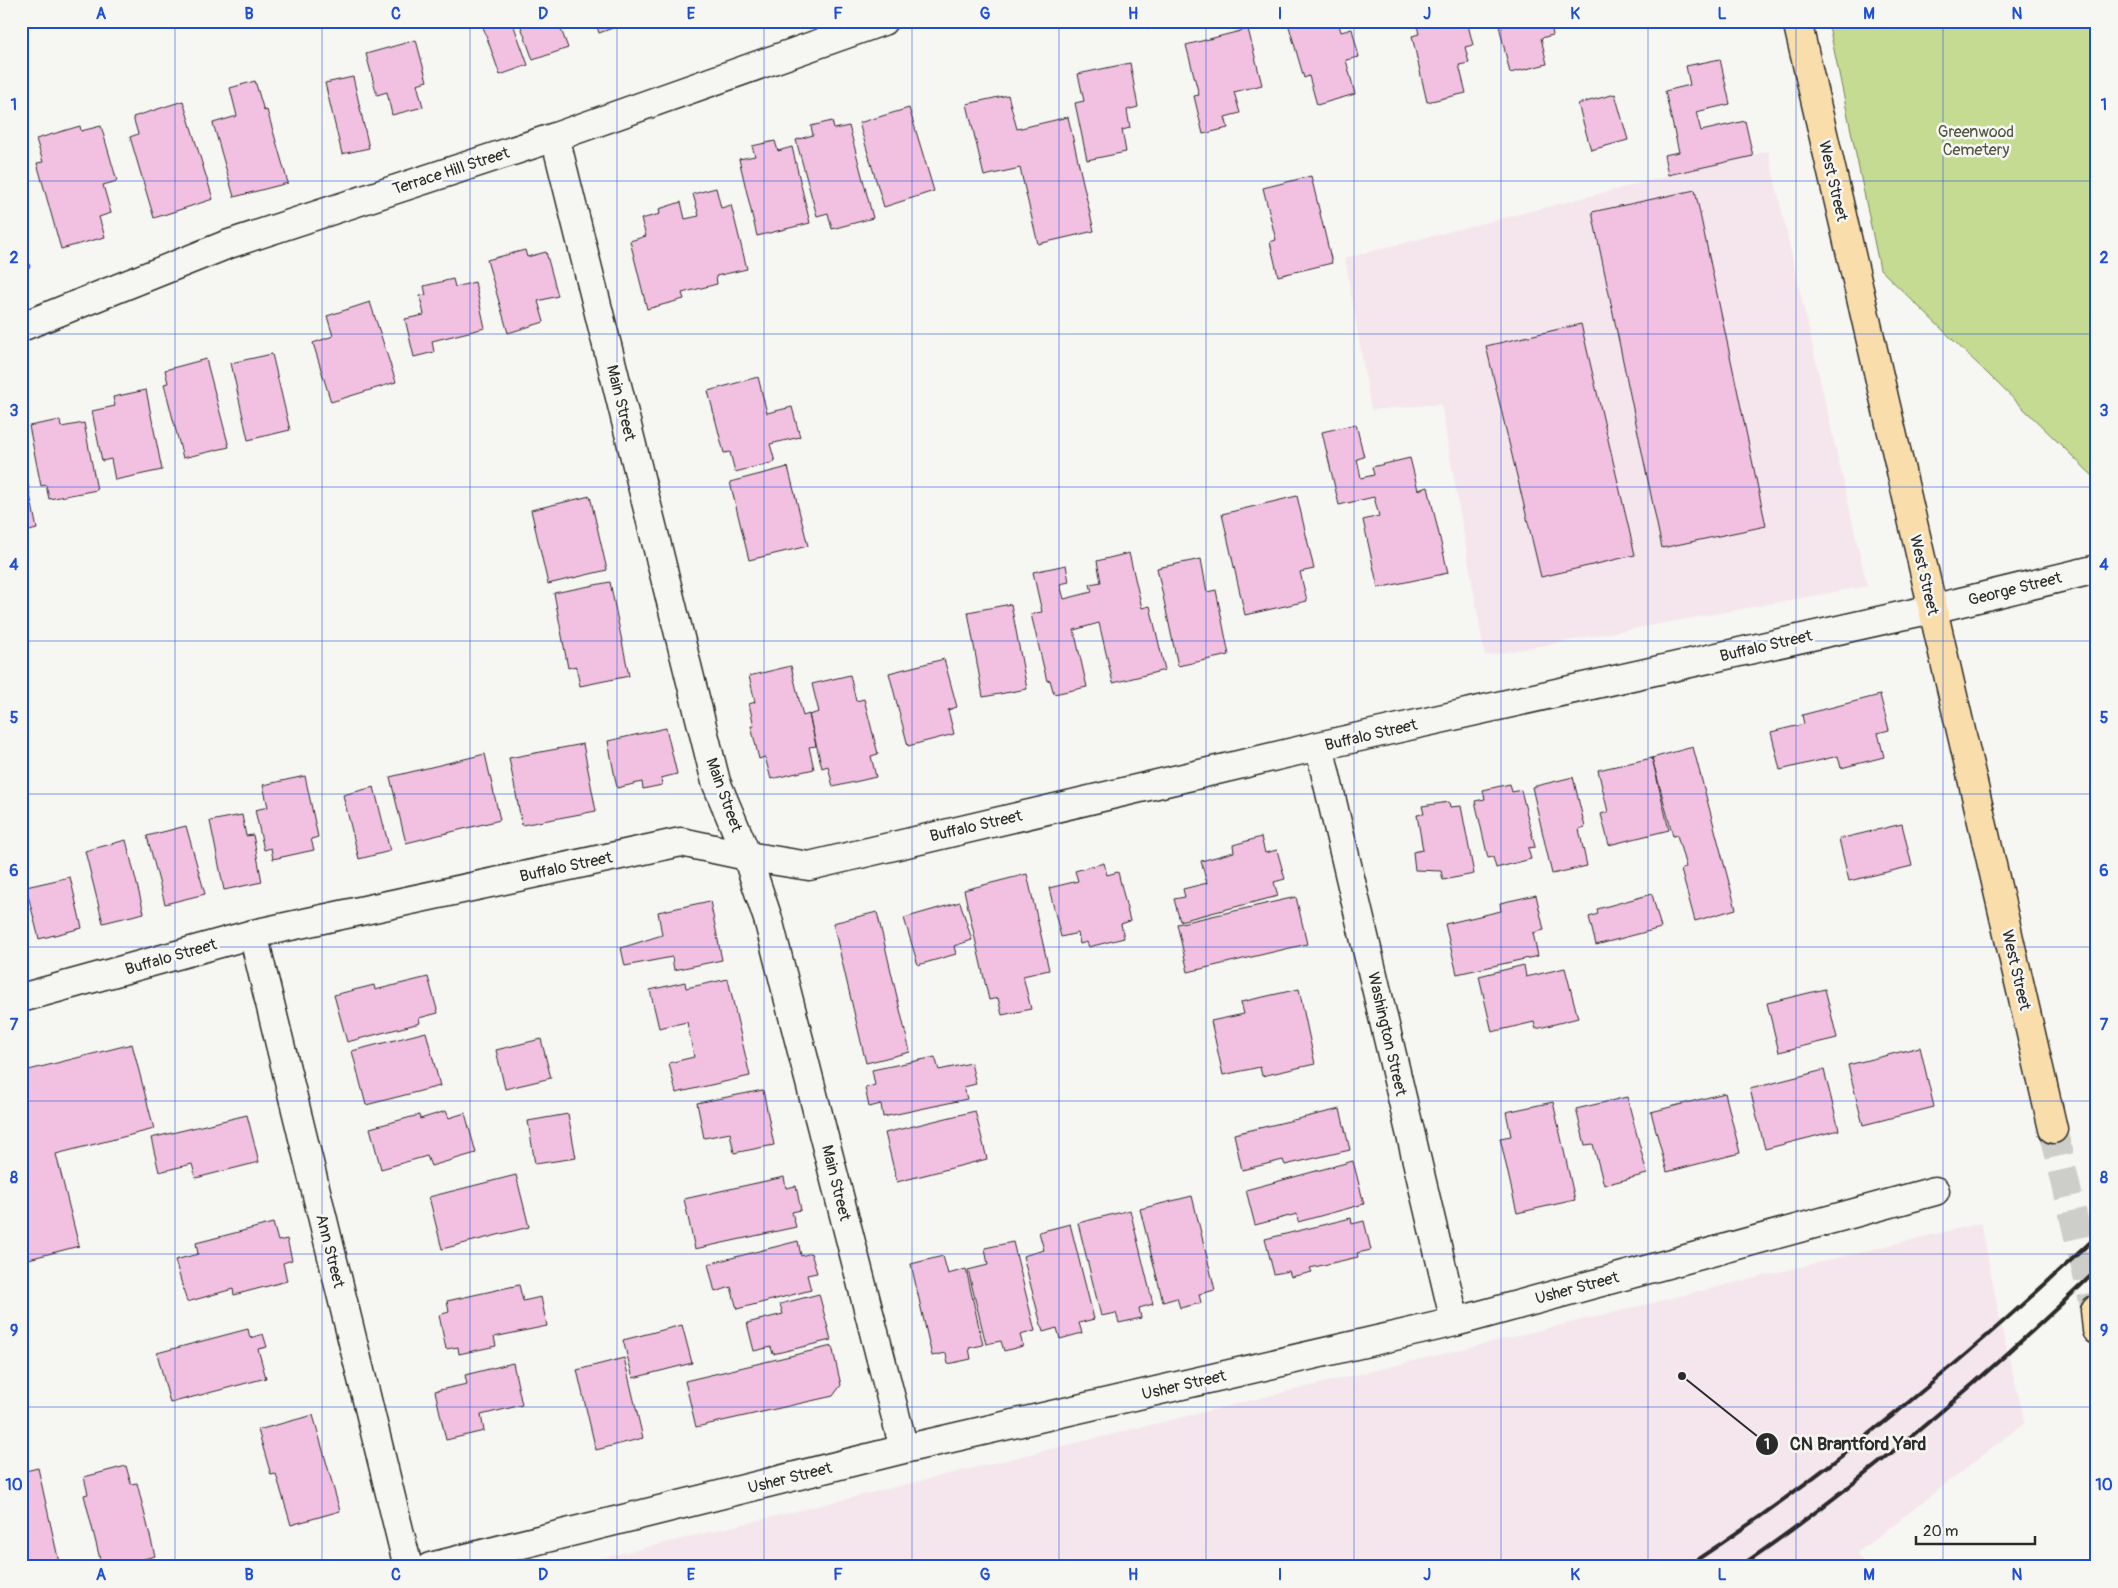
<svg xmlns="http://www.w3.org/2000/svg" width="2118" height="1588" font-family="Pangolin,sans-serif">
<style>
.built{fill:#f5e6ed}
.green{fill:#c4db91;stroke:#78835e}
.building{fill:#f2c1e2;stroke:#2b2b2b}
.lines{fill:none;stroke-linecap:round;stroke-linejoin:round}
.major-tunnel{stroke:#cdcdca;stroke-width:28;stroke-dasharray:28 14;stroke-linecap:butt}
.minor-casing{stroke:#2b2b2b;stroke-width:31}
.major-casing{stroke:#2b2b2b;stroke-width:31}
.minor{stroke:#f6f6f2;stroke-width:28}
.major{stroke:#f9deab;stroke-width:28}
.rail{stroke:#2b2b2b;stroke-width:4}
.grid{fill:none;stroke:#1d4ed8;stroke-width:1;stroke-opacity:0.55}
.labels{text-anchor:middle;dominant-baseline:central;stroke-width:5;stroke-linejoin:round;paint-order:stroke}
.park-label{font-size:16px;fill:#515744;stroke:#f6f6f2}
.street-label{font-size:16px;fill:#2b2b2b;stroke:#f6f6f2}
.leader{fill:none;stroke:#2b2b2b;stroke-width:2}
.callout-dot{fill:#2b2b2b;stroke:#f6f6f2;stroke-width:2}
.mark-label{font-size:15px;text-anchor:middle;font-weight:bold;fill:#fff}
.callout-label{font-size:18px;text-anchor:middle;font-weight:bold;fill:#2b2b2b;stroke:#f6f6f2;stroke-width:5;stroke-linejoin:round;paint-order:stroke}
.neatline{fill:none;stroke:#1d4ed8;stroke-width:2}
.grid-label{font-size:16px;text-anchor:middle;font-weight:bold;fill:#1d4ed8}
</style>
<rect width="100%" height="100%" fill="#f6f6f2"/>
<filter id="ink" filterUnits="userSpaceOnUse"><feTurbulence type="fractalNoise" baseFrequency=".02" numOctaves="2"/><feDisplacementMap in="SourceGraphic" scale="10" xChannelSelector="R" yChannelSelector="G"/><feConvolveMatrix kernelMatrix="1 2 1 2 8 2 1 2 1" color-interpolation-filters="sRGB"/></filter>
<g filter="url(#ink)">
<path class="built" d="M1768 151 1867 586 1485 656 1441 404 1371 410 1345 258Z
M1981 1223 2002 1330 2025 1422 1857 1553 1866 1567H566Z"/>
<path class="green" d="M1828 21H2097V480L1880 269Z"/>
<path class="building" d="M481 21H512L528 65 500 75Z
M519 21H558L568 48 533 60Z
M595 21H632L599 33Z
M1293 21H1338L1341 32 1352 29 1359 57 1346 60 1355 94 1317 105 1309 76 1304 78 1288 23Z
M1416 21H1467L1473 45 1465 47 1469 63 1459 65 1466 93 1427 102 1412 36 1419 34Z
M1498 21H1550L1553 35 1541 38 1547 64 1510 73Z
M1248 29 1262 85 1234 92 1240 113 1225 117 1228 128 1203 134 1194 96 1199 95 1186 45Z
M416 40 427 81 417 84 423 107 392 115 387 92 377 95 366 54Z
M1720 59 1730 104 1696 112 1701 131 1745 121 1753 156 1668 175 1664 155 1679 152 1665 91 1690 85 1686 66Z
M1130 63 1138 107 1127 110 1130 128 1122 130 1126 152 1087 160 1075 103 1084 101 1078 74Z
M353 77 369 148 342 154 325 83Z
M255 81 264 111 267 110 288 183 234 197 213 123 237 116 230 88Z
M1615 94 1628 140 1591 150 1578 104Z
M1008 95 1017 129 1068 117 1094 231 1038 244 1020 168 984 176 967 104Z
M183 101 213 199 154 218 130 137 138 134 133 117Z
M909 108 934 191 884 207 859 123Z
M832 121 834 129 849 126 873 218 832 229 828 213 817 216 796 140 813 135 811 126Z
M80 126 81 131 101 126 117 181 103 185 111 213 99 217 105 237 61 249 37 163 43 162 36 139Z
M775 141 778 151 792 147 810 223 757 236 739 159 755 156 752 146Z
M1311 176 1332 263 1278 276 1270 242 1276 240 1263 188Z
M716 188 721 208 731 205 747 269 716 276 717 284 682 293 684 299 647 309 630 241 646 236 641 219 660 214 659 209 681 202 685 219 699 216 693 194Z
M1695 190 1766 526 1662 548 1592 212Z
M21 221 27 239 22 240 30 267 21 270Z
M525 250 527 257 546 252 558 296 538 301 544 322 508 333 487 260Z
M453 279 455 287 475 282 485 328 432 341 434 352 414 357 405 319 424 315 420 296 426 295 424 286Z
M370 302 396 382 331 402 313 343 333 336 327 316Z
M1581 324 1635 555 1541 577 1486 346Z
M272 354 290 430 248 440 231 363Z
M206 359 229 447 183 458 164 384 168 383 165 370Z
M758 377 767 413 792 407 800 437 770 444 775 462 735 472 730 452 724 453 708 391Z
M146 390 162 470 115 480 111 459 102 461 92 411 115 406 113 397Z
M60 420 61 427 84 423 97 490 49 499 46 485 41 486 29 426Z
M1356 424 1364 457 1357 459 1361 478 1374 475 1372 467 1410 458 1418 490 1428 487 1448 573 1378 588 1363 520 1379 516 1374 497 1339 505 1322 432Z
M21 451 37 529 21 533Z
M788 467 808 546 749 560 730 482Z
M590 496 607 570 548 584 531 510Z
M1297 496 1314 569 1300 572 1307 601 1245 615 1222 514Z
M1129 553 1142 608 1150 606 1165 670 1113 683 1099 623 1074 630 1087 687 1054 694 1050 680 1047 681 1031 614 1042 612 1033 572 1066 565 1069 582 1060 584 1064 599 1092 592 1090 584 1101 582 1097 561Z
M1201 559 1207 592 1216 590 1229 655 1178 666 1157 568Z
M610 582 629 676 580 686 576 666 568 668 554 593Z
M1011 604 1027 689 983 697 968 612Z
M944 659 957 707 948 710 954 734 908 746 889 673Z
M791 666 803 716 809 714 816 746 809 747 814 769 771 779 765 757 759 759 751 726H754L749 704 755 702 749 676Z
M850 675 856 701 864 699 878 754 871 756 876 777 833 787 828 766 822 768 809 715 819 712 812 684Z
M1880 695 1889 730 1878 733 1884 757 1841 768 1838 756 1780 770 1771 732 1804 724 1802 715Z
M666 728 677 774 661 778 662 785 643 789 642 782 617 788 608 741Z
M583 744 596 811 522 825 509 758Z
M1693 747 1736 909 1695 921 1681 870 1686 867 1677 835 1673 836 1652 758Z
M485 754 500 820 406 843 390 777Z
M1652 758 1669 830 1609 845 1601 814 1608 812 1598 770Z
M305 776 318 837 311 839 314 850 273 859 271 848 264 850 255 810 268 807 263 785Z
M1573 777 1585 827 1579 829 1587 866 1552 874 1532 787Z
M1510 784 1512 792 1521 790 1535 847 1528 848 1531 859 1496 868 1493 857 1488 858 1475 801 1485 799 1483 790Z
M374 787 390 851 359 859 343 795Z
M1449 802 1450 807 1461 806 1474 874 1443 880 1441 871 1415 870 1413 852 1423 850 1417 815 1424 814 1422 806Z
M242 815 246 836 253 835 262 882 224 890 210 821Z
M1902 824 1912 866 1849 881 1839 839Z
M186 826 205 894 165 904 147 836Z
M1261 837 1265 853 1277 850 1285 879 1274 882 1278 896 1180 921 1174 899 1185 897 1183 889 1207 883 1201 861 1234 852 1233 845Z
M126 840 144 913 103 923 85 851Z
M1104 863 1107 875 1118 872 1130 921 1121 924 1124 938 1089 947 1087 942 1080 944 1078 933 1061 937 1049 888 1078 881 1075 871Z
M1027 874 1049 970 1023 976 1031 1009 1002 1015 998 998 989 1000 964 890Z
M70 877 82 928 39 939 26 887Z
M1652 894 1661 928 1596 945 1589 917 1598 914 1597 909Z
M1536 895 1544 930 1533 933 1538 956 1457 974 1445 924 1501 911 1500 903Z
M1296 897 1307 944 1188 972 1177 924Z
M710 901 722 960 674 970 672 957 625 966 621 948 662 935 658 912Z
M960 902 972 940 954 946 956 954 918 965 904 918Z
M877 912 910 1052 866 1063 833 923Z
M1524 965 1526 977 1565 968 1578 1018 1536 1029 1534 1022 1492 1032 1479 976Z
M428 977 438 1013 419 1018 420 1023 347 1042 334 995 374 985 375 990Z
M728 979 750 1076 676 1093 669 1063 694 1057 687 1022 659 1028 650 990 685 982 686 988Z
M1299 989 1315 1064 1262 1076 1260 1067 1223 1075 1211 1021 1244 1014 1241 1002Z
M1825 989 1837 1038 1779 1052 1767 1003Z
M426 1032 440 1086 366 1105 352 1051Z
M541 1039 551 1078 505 1089 496 1050Z
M132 1044 154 1129 56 1154 79 1246 21 1261V1072Z
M1920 1047 1934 1107 1863 1125 1848 1065Z
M935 1057 939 1070 971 1063 976 1084 964 1087 967 1099 883 1117 881 1104 869 1107 865 1088 875 1085 872 1070Z
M1824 1070 1839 1130 1765 1149 1750 1089Z
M763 1090 774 1145 734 1153 730 1133 704 1138 697 1103Z
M1725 1093 1740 1153 1667 1172 1651 1112Z
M1627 1097 1647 1174 1604 1185 1593 1144 1585 1145 1576 1109Z
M1553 1102 1575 1200 1517 1213 1500 1138 1511 1136 1506 1112Z
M1340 1109 1350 1150 1285 1165 1283 1160 1242 1170 1234 1134Z
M446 1111 449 1118 465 1113 476 1153 431 1166 427 1156 381 1169 370 1128 419 1115 420 1119Z
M975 1111 987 1159 897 1182 885 1133Z
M568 1114 576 1158 535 1164 528 1121Z
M247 1115 259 1162 196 1178 192 1164 159 1172 151 1138Z
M1353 1161 1364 1204 1298 1222 1297 1214 1255 1225 1246 1190Z
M516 1175 529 1227 442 1249 429 1197Z
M784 1177 786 1188 796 1186 801 1210 792 1212 796 1227 695 1249 684 1199Z
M1192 1196 1215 1290 1199 1294 1201 1303 1180 1308 1177 1298 1163 1302 1140 1209Z
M1130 1210 1153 1304 1139 1308 1141 1318 1119 1323 1116 1313 1101 1316 1078 1223Z
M1351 1218 1352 1224 1364 1221 1371 1250 1357 1253 1358 1257 1310 1268 1312 1272 1291 1277 1289 1271 1274 1274 1265 1239Z
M273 1223 278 1241 287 1239 292 1260 283 1263 287 1281 234 1295 233 1289 187 1302 175 1260 198 1254 196 1243Z
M1070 1224 1094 1319 1079 1323 1082 1333 1060 1339 1057 1328 1043 1332 1023 1256 1044 1250 1039 1232Z
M798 1241 801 1256 811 1253 817 1273 807 1275 811 1290 737 1309 731 1287 715 1292 708 1264Z
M1013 1242 1035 1331 1020 1335 1023 1346 1004 1351 1001 1341 986 1344 968 1270 988 1265 985 1248Z
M943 1256 948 1274 966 1269 983 1345 969 1348 971 1359 948 1364 946 1353 932 1356 911 1264Z
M519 1285 523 1301 541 1297 547 1326 494 1337 496 1346 459 1354 458 1347 446 1349 439 1315 449 1312 447 1301Z
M819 1294 831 1340 773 1354 771 1347 754 1351 747 1323 783 1314 780 1304Z
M682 1325 692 1363 633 1378 623 1340Z
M248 1329 250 1338 263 1334 267 1347 258 1349 266 1378 170 1403 157 1353Z
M832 1346 841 1385 833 1396 696 1427 685 1381Z
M624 1358 643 1438 596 1450 577 1370Z
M513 1363 522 1405 481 1415 484 1431 446 1440 435 1391 467 1384 465 1375Z
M313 1415 340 1511 291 1525 276 1474 271 1475 258 1430Z
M126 1466 131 1484 137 1483 155 1556 114 1567H102L84 1495 88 1494 84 1477Z
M38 1468 60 1567H21V1472Z"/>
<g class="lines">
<path class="major-tunnel" d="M2053 1129 2095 1310"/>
<g class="minor-casing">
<path id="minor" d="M555 137 716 782 747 856 768 919 904 1449
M21 327 226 245 555 137 883 21
M1319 746 1455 1322
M253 934 408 1567
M21 998 253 934 681 842 747 856 809 866 1319 746 1932 609 2097 569
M430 1567 904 1449 1455 1322 1935 1191"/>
</g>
<g class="major-casing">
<path id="major" d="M1797 21 2053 1129
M2095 1310 2097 1330"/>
</g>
<use href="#minor" class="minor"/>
<use href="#major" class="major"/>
<path class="rail" d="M1686 1567C1833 1471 1968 1357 2097 1236
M1739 1567C1868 1479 1985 1378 2097 1270"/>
</g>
</g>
<path class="grid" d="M175 21V1567M322 21V1567M470 21V1567M617 21V1567M764 21V1567M912 21V1567M1059 21V1567M1206 21V1567M1354 21V1567M1501 21V1567M1648 21V1567M1796 21V1567M1943 21V1567M21 181H2097M21 334H2097M21 487H2097M21 641H2097M21 794H2097M21 947H2097M21 1101H2097M21 1254H2097M21 1407H2097"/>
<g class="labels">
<g class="park-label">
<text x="1976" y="132">Greenwood<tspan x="1976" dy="18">Cemetery</tspan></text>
</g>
<g class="street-label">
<text transform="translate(451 171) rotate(-18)">Terrace Hill Street</text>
<text transform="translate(1833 181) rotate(77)">West Street</text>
<text transform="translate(621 403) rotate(76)">Main Street</text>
<text transform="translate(1924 575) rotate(77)">West Street</text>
<text transform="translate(2015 589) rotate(-14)">George Street</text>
<text transform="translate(1766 646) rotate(-13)">Buffalo Street</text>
<text transform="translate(1371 735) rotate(-13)">Buffalo Street</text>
<text transform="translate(724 795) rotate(70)">Main Street</text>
<text transform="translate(976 826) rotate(-13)">Buffalo Street</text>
<text transform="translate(566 867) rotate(-12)">Buffalo Street</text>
<text transform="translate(171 957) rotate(-16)">Buffalo Street</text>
<text transform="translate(2016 970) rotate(77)">West Street</text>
<text transform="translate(1387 1034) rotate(77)">Washington Street</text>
<text transform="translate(836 1183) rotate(76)">Main Street</text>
<text transform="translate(330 1251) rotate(76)">Ann Street</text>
<text transform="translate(1577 1288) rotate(-15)">Usher Street</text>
<text transform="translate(1184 1385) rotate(-13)">Usher Street</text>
<text transform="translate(790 1478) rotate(-14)">Usher Street</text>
</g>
</g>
<path class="leader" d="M1682 1376L1767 1444"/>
<g class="callout-dot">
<circle cx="1682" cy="1376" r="5"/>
<circle cx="1767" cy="1444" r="12"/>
</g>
<g class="mark-label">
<text x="1767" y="1449">1</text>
</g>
<g class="callout-label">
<text x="1858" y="1450">CN Brantford Yard</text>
</g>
<rect width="2118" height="1588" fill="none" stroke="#f6f6f2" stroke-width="55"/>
<path d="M1916 1536v8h119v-8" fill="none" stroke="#2b2b2b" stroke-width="2.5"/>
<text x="1923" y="1536" font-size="15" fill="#2b2b2b" stroke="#f6f6f2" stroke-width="4" paint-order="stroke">20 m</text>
<rect x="28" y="28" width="2062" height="1532" class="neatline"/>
<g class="grid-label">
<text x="101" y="19">A</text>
<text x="249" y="19">B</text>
<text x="396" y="19">C</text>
<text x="543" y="19">D</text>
<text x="691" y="19">E</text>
<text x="838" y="19">F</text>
<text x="985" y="19">G</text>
<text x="1133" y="19">H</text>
<text x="1280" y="19">I</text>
<text x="1427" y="19">J</text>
<text x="1575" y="19">K</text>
<text x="1722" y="19">L</text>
<text x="1869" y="19">M</text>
<text x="2017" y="19">N</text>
<text x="14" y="110">1</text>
<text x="2104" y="110">1</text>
<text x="14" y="263">2</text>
<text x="2104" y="263">2</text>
<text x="14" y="416">3</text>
<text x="2104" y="416">3</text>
<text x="14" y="570">4</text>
<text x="2104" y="570">4</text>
<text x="14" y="723">5</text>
<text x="2104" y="723">5</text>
<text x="14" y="876">6</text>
<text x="2104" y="876">6</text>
<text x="14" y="1030">7</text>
<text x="2104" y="1030">7</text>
<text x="14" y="1183">8</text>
<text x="2104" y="1183">8</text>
<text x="14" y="1336">9</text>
<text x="2104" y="1336">9</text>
<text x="14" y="1490">10</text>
<text x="2104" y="1490">10</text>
<text x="101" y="1580">A</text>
<text x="249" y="1580">B</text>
<text x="396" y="1580">C</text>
<text x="543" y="1580">D</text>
<text x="691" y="1580">E</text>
<text x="838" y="1580">F</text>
<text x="985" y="1580">G</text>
<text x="1133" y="1580">H</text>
<text x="1280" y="1580">I</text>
<text x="1427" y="1580">J</text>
<text x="1575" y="1580">K</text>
<text x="1722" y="1580">L</text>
<text x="1869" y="1580">M</text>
<text x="2017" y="1580">N</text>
</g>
</svg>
